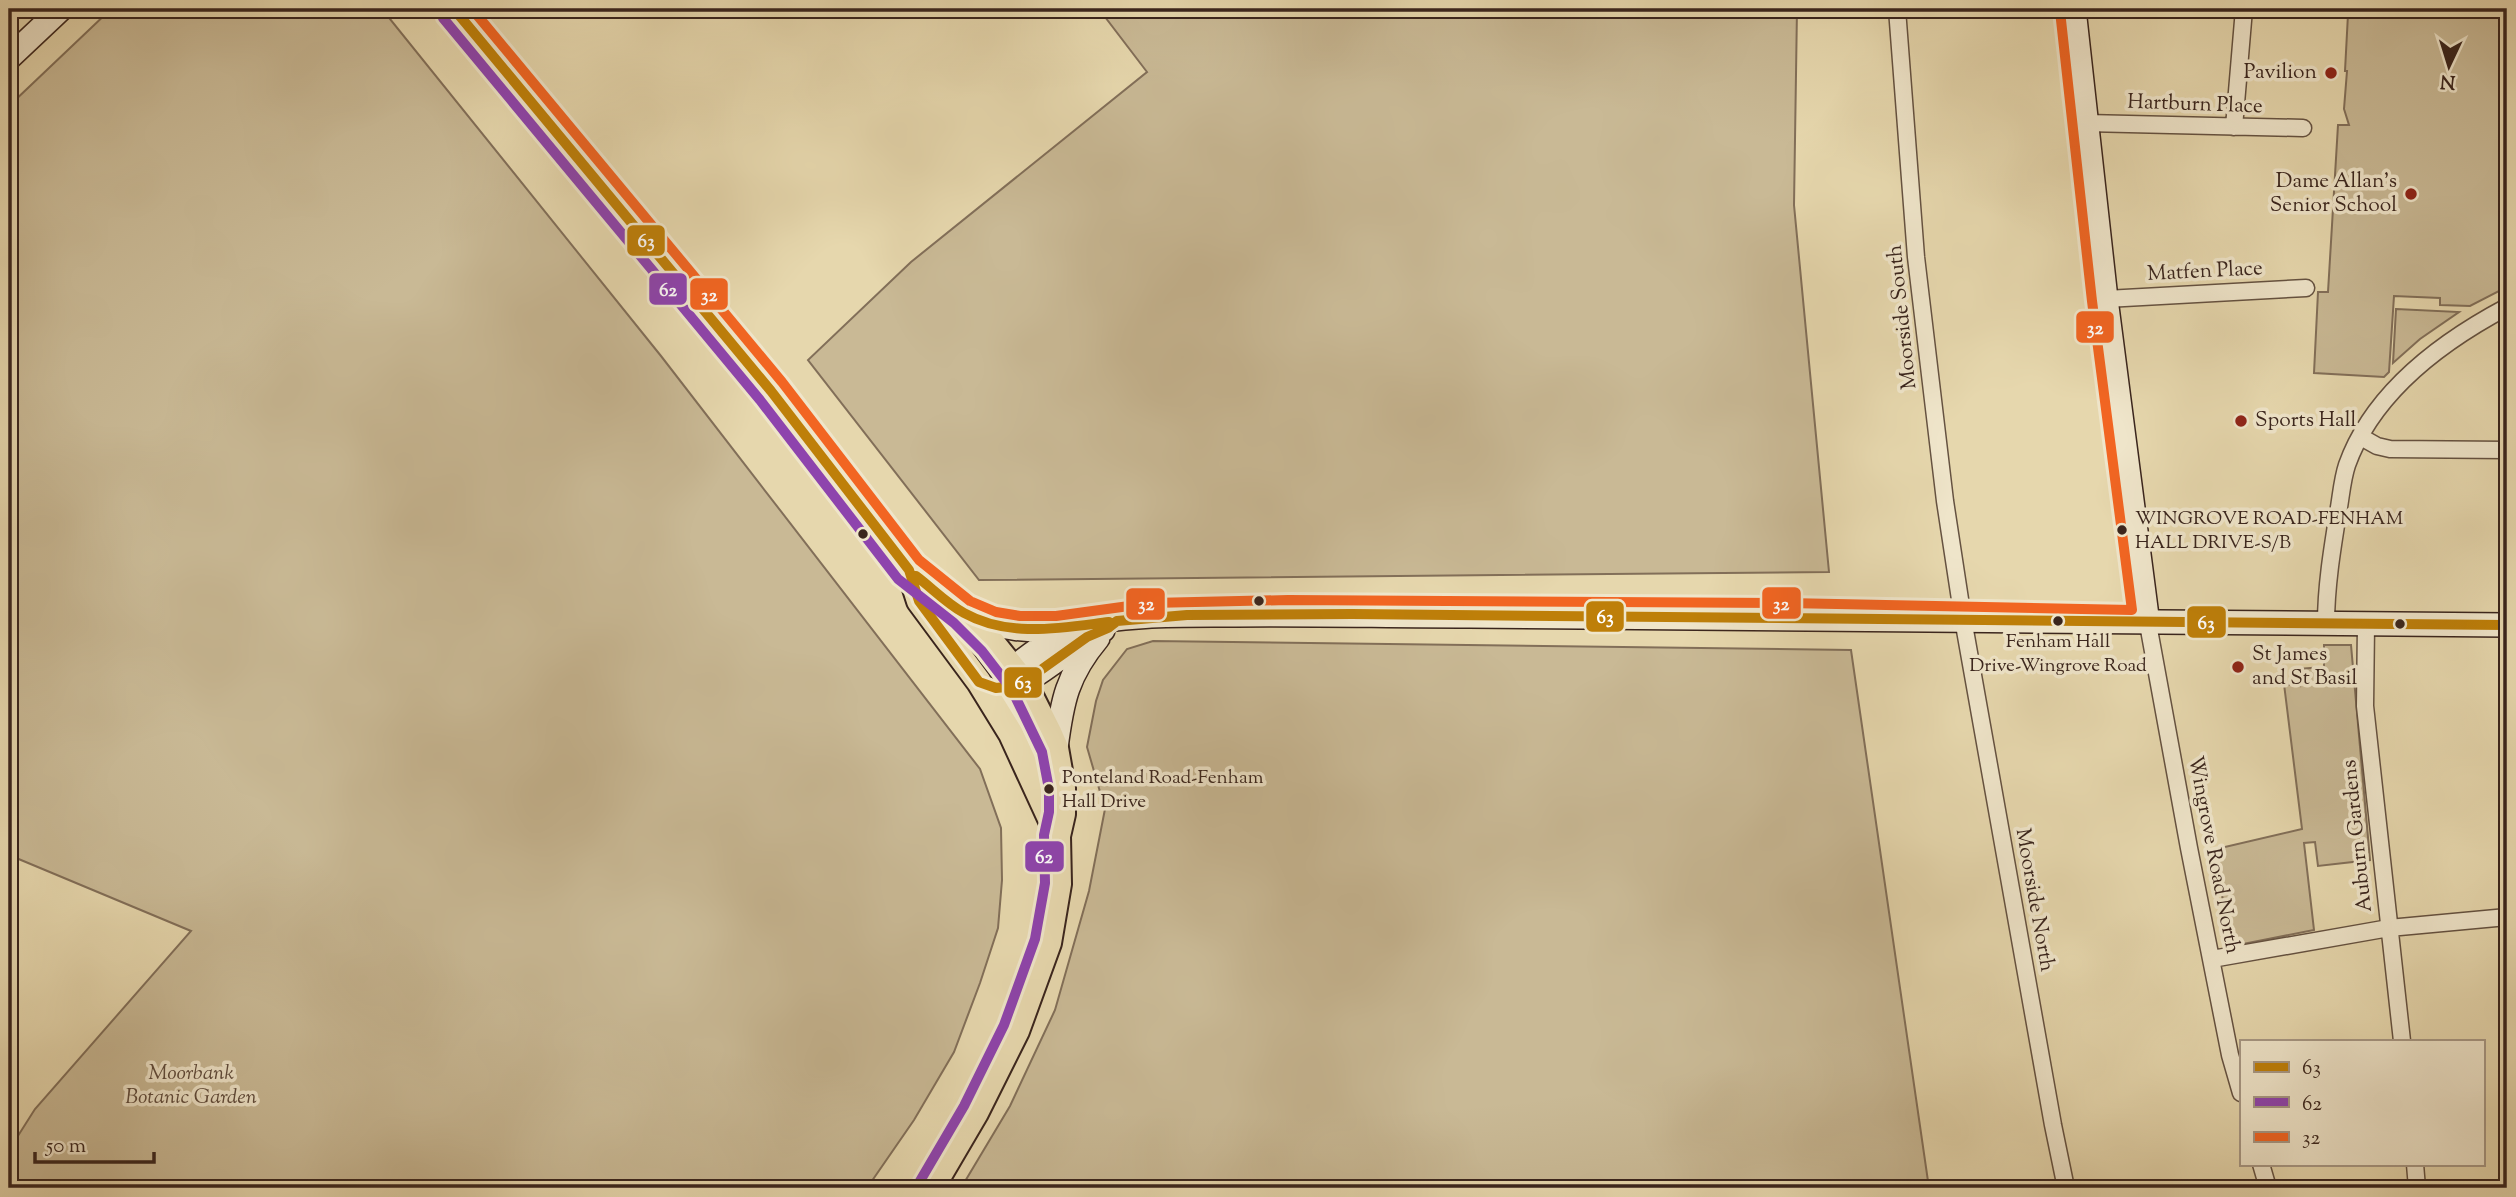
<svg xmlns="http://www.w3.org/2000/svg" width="2516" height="1197" font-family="'Sorts Mill Goudy',serif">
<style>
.green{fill:#c9b995;stroke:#826f59;stroke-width:2}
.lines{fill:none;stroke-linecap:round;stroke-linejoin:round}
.street-casing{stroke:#655241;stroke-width:19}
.secondary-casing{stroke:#3a251d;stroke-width:26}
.primary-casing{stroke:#3a251d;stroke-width:28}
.street{stroke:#efe5ca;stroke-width:16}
.secondary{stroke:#efe5ca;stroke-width:23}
.primary{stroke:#e6d7ad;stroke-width:24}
.bus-1-casing{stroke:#efe5ca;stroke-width:16}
.bus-2-casing{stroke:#efe5ca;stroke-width:16}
.bus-3-casing{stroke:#efe5ca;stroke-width:16}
.bus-1{stroke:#be7f09;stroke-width:10}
.bus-2{stroke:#8e44ad;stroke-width:10}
.bus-3{stroke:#f26522;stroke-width:10}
.poi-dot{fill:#8f2418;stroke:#efe5ca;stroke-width:2.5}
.bus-dot{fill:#3a251d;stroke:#efe5ca;stroke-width:2.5}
.labels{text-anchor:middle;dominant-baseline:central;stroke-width:7;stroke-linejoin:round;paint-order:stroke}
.bus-label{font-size:19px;fill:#3a251d;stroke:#efe5ca;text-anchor:start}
.poi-label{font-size:21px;fill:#3a251d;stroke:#efe5ca;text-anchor:end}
.street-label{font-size:21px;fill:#3a251d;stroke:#efe5ca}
.park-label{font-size:21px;font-style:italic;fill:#5e4a3b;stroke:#efe5ca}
.line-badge{stroke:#efe5ca;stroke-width:2.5}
.badge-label{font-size:19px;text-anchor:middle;font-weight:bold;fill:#fff}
</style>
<rect width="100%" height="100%" fill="#e6d7ad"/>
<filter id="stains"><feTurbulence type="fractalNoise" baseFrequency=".00286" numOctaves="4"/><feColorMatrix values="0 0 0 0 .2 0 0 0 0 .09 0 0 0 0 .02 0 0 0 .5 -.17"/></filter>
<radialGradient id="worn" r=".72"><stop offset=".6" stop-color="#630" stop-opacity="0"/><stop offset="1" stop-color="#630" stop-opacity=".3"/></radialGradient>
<path class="green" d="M111 9H382L661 356 980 769 1001 828 1002 880 998 928 980 983 954 1052 914 1120 867 1188H9V1150L35 1109 191 931 9 855V106Z
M1099 9H1797L1794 205 1829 572 979 580 808 360 911 262 1147 72Z
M2325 9H2507V287L2470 306 2440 305V298L2394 296 2389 372 2384 377 2314 373 2318 292H2328L2338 125H2349L2344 109 2347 71H2345L2348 14 2325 11Z
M2396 309 2459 312 2420 339 2393 363Z
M1153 641 1851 650 1929 1188H961L1010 1106 1055 1010 1089 891 1105 809 1087 747 1096 701 1103 680 1127 649Z
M2324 645H2351L2370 860 2318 866 2315 842 2304 843 2314 930 2233 946 2212 850 2302 829 2284 684 2300 686 2298 669 2324 667Z"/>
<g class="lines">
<g class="street-casing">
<path id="street" d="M1897 9 1916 257 1945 501 1963 619 2053 1125 2066 1188
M2086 123 2303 128
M2234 127 2244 9
M2106 299 2306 288
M2361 437 2377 446 2390 449 2507 450
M2148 624 2189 848 2230 1055 2241 1093
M2326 624C2326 587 2332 550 2338 513 2341 497 2342 480 2347 465 2373 392 2441 342 2507 307
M2366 625 2365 706 2402 1041
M2212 959 2389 928 2507 917
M2261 1164 2268 1188
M2415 1164 2417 1188"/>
</g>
<g class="secondary-casing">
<path id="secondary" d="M2074 9 2106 299 2148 624
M9 58 61 9
M966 614C1001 629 1030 633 1069 628
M1007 688C1033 684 1074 643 1103 630
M1056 748C1062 701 1067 675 1098 638
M1052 816C1051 802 1050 788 1046 774 1039 750 997 697 1008 675 1014 664 1063 631 1076 627 1117 614 1183 615 1226 615 1307 614 1388 616 1469 616 1815 617 2161 624 2507 625"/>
</g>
<g class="primary-casing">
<path id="primary" d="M454 9 771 391 909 570 963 613 992 642 1024 682 1049 732 1056 748 1063 788V814L1058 836 1059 884 1049 943 1017 1031 976 1113 932 1188
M909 570 919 601 979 682 1011 734 1058 836"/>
</g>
<use href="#street" class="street"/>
<use href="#secondary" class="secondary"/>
<use href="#primary" class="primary"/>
<g class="bus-1-casing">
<path id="bus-1" d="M454 9 771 391 909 570 919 601 979 682 996 688 1015 686 1024 682 1087 637 1108 628 1117 621 1187 615 1352 614 2507 625
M916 576C932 588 946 603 964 613 1009 638 1060 628 1109 622"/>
</g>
<g class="bus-2-casing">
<path id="bus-2" d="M443 18 760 400 898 579 954 623 982 651 1012 690 1042 752 1049 789V812L1044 835 1045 883 1035 939 1004 1025 964 1106 920 1181"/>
</g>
<g class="bus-3-casing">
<path id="bus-3" d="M472 9 782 382 919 560 970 601 996 612 1020 616H1056L1151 603 1288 600 1787 603 2132 610 2092 301 2060 11"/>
</g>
<use href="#bus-1" class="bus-1"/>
<use href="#bus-2" class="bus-2"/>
<use href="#bus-3" class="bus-3"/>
</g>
<g class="poi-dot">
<circle cx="2331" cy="73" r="7"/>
<circle cx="2411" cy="194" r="7"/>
<circle cx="2241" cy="421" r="7"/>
<circle cx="2238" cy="667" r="7"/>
</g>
<g class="bus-dot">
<circle cx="2122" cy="530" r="6"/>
<circle cx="863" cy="534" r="6"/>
<circle cx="1259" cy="601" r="6"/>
<circle cx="2058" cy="621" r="6"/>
<circle cx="2400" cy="624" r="6"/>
<circle cx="1049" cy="789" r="6"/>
</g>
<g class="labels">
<g class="bus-label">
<text x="2135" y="519">WINGROVE ROAD-FENHAM<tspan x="2135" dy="24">HALL DRIVE-S/B</tspan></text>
<text x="2058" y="642" text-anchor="middle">Fenham Hall<tspan x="2058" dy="24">Drive-Wingrove Road</tspan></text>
<text x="1062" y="778">Ponteland Road-Fenham<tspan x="1062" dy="24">Hall Drive</tspan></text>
</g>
<g class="poi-label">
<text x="2317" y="73">Pavilion</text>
<text x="2397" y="182">Dame Allan's<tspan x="2397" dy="24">Senior School</tspan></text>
<text x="2255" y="421" text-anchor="start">Sports Hall</text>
<text x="2252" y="655" text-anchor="start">St James<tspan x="2252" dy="24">and St Basil</tspan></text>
</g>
<g class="street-label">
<text transform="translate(2195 105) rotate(2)">Hartburn Place</text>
<text transform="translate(2205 272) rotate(-3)">Matfen Place</text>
<text transform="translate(1903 317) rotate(-96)">Moorside South</text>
<text transform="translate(2358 836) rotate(-96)">Auburn Gardens</text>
<text transform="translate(2213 855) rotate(79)">Wingrove Road North</text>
<text transform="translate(2034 900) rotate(80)">Moorside North</text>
</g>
<g class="park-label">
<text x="191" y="1074">Moorbank<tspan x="191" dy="24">Botanic Garden</tspan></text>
</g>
</g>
<g class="line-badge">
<rect x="626" y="224" width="40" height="33" rx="7" fill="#be7f09"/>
<rect x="648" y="272" width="40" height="34" rx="7" fill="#8e44ad"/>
<rect x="689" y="277" width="40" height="34" rx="7" fill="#f26522"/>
<rect x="2075" y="310" width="40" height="34" rx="7" fill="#f26522"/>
<rect x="1761" y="586" width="41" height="34" rx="7" fill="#f26522"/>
<rect x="1125" y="587" width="41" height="34" rx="7" fill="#f26522"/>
<rect x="1585" y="600" width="40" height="33" rx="7" fill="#be7f09"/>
<rect x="2186" y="605" width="41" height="34" rx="7" fill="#be7f09"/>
<rect x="1003" y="666" width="40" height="33" rx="7" fill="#be7f09"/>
<rect x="1024" y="840" width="41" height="33" rx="7" fill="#8e44ad"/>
</g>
<g class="badge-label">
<text x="646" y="247">63</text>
<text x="668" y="296">62</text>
<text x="709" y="301">32</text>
<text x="2095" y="334">32</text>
<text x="1781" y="610">32</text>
<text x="1146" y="610">32</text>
<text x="1605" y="623">63</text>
<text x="2206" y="629">63</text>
<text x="1023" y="689">63</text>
<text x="1044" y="863">62</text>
</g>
<rect width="2516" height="1197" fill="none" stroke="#e6d7ad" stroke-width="35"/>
<rect x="10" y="10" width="2495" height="1176" fill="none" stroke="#3a251d" stroke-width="3.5"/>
<rect x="18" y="18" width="2481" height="1162" fill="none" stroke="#3a251d" stroke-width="2"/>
<rect x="2240" y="1040" width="245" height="126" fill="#efe5ca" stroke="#a79885" stroke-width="2"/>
<rect x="2254" y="1062" width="35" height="10" fill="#be7f09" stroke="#a79885" stroke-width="2"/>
<text x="2302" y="1074" font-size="21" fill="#3a251d">63</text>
<rect x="2254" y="1097" width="35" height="10" fill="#8e44ad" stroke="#a79885" stroke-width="2"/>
<text x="2302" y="1110" font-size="21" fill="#3a251d">62</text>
<rect x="2254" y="1132" width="35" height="10" fill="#f26522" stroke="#a79885" stroke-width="2"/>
<text x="2302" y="1144" font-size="21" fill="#3a251d">32</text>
<g transform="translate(2449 66) rotate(184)" stroke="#efe5ca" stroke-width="5" paint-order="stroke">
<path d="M0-5L12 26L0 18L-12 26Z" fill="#3a251d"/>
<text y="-10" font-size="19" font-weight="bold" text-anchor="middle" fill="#3a251d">N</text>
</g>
<path d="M35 1152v10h119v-10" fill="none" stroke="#3a251d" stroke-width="3.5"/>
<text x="46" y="1152" font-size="21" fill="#3a251d" stroke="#efe5ca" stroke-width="5" paint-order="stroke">50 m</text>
<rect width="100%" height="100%" filter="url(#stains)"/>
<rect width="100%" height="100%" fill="url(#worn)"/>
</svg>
